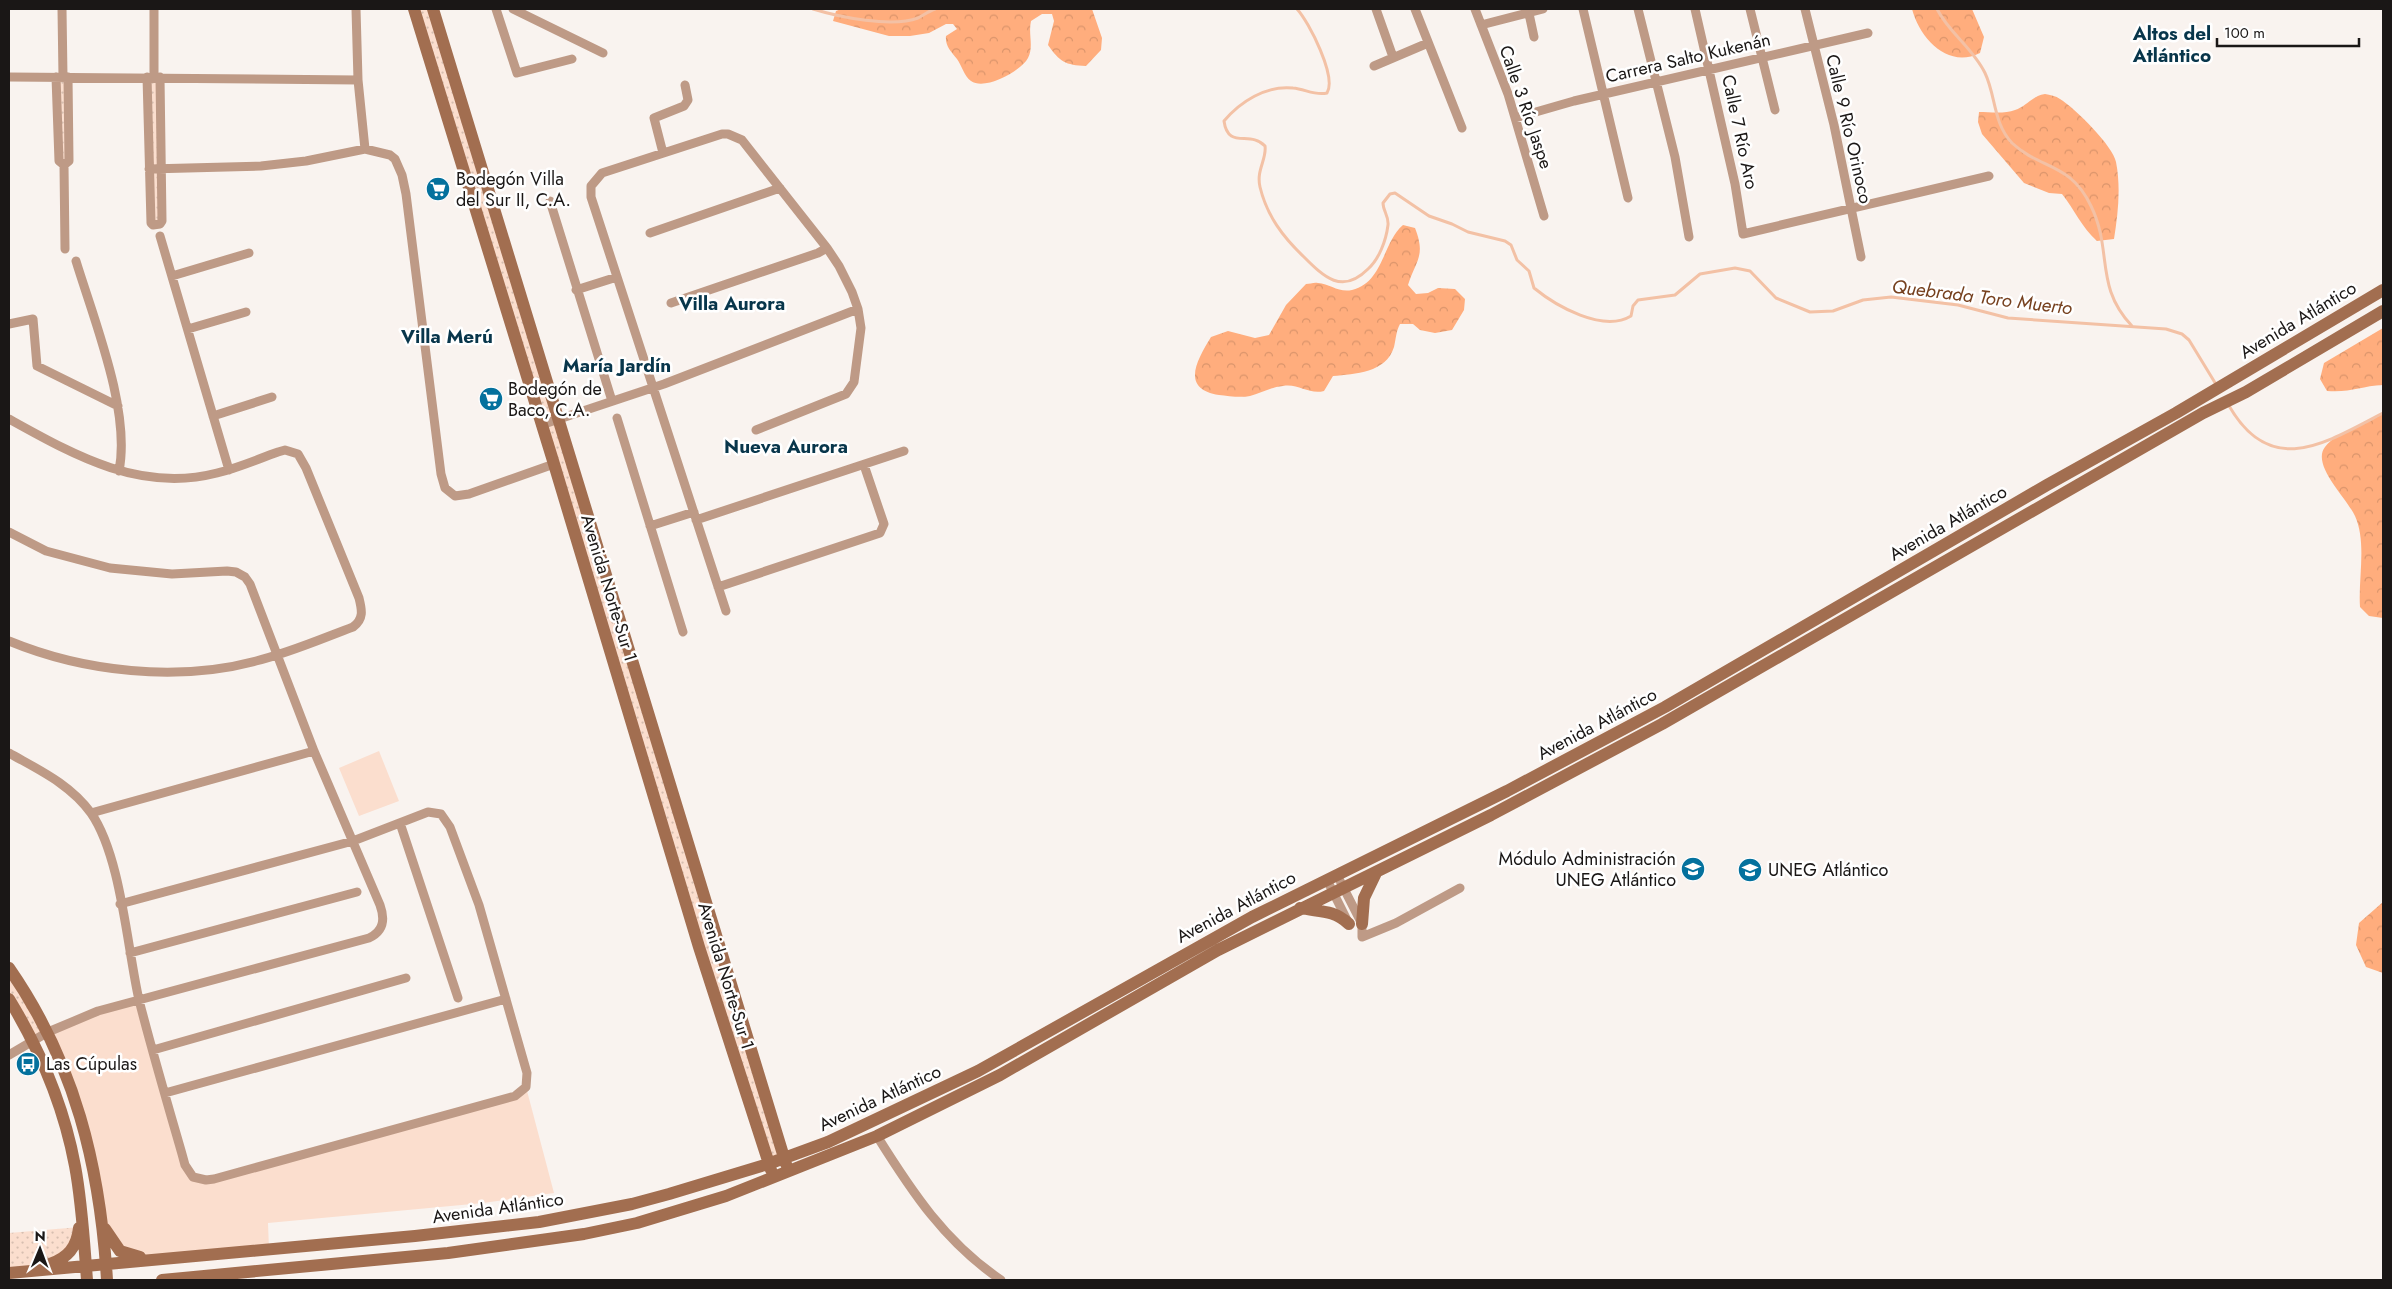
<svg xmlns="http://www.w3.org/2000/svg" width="2392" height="1289" font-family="Jost,sans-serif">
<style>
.grass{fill:url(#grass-dots)}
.forest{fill:url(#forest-crowns)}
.green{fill:#fbdece}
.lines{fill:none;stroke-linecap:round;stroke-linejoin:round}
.stream{stroke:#f3c1a5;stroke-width:3}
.street{stroke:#be9a86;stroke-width:9}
.secondary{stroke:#a26e50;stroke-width:12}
.labels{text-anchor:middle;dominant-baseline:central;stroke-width:5;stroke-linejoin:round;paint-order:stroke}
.street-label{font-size:18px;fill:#1a1716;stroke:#fff}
.poi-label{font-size:18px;fill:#1a1716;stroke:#fff;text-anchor:start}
.neighbourhood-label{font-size:19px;font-weight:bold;fill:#08364b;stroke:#fff}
.water-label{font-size:19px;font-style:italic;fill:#76411f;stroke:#fff}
</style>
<defs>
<pattern id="grass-dots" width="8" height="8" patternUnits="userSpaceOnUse" patternTransform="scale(1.25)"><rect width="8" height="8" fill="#fbdece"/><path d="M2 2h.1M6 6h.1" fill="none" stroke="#d7beb0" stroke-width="1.8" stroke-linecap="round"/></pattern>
<pattern id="forest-crowns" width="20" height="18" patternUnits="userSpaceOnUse" patternTransform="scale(1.25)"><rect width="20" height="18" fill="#ffad7d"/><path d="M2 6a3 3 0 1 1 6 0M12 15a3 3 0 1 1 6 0" fill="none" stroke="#da946b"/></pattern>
</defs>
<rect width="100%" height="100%" fill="#f9f3ef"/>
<path class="grass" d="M414 9H433L784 1158 768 1164Z
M56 77H68L69 161 60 163Z
M147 77H160L162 221 153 225Z
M9 968 48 1032 33 1041 9 999Z
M80 1227 62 1260 9 1273V1233Z"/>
<path class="forest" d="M841 9H1092L1102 38 1101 50 1086 66C1065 65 1060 62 1048 45L1054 21 1052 14H1042L1031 21C1028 34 1034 46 1028 58 1021 71 985 91 971 81 964 76 962 66 957 59 951 51 945 46 946 36L957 29 953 24H946L929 33 910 36H889L833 21 836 11Z
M1912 9H1972L1984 37 1980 53C1948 69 1920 39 1912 9Z
M2045 94C2050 95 2056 96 2060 99 2075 108 2113 146 2116 162 2121 187 2118 214 2114 239L2097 241C2082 228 2074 209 2062 194L2049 193 2024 183 1982 134 1978 122 1979 112C1990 112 2005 114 2015 110 2027 106 2032 96 2045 94Z
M1403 225 1415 228C1426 256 1416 260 1408 285L1416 294 1428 293 1438 288 1455 289 1465 299 1464 310 1452 330 1435 333 1420 330 1413 324H1400C1396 331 1396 339 1394 347 1386 373 1355 374 1333 376L1324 391C1309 395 1298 383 1283 386 1271 387 1261 393 1250 396 1241 398 1228 396 1219 395 1180 389 1197 360 1211 337L1228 331 1255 338 1269 335 1286 305 1306 284C1310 284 1314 282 1318 283 1330 284 1339 293 1352 290 1384 282 1382 243 1403 225Z
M2383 328V385C2361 386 2350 393 2327 391L2320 379 2324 363Z
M2383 413V618L2369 616 2360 607C2358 578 2367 543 2355 516 2347 498 2311 465 2325 447 2339 429 2366 426 2383 413Z
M2383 902V973L2366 967 2356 945 2359 923Z"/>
<path class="green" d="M379 751 399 801 359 816 339 768Z
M139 1000 182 1154 199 1180 508 1098 526 1087 554 1193 483 1203 268 1223 269 1249 154 1259 113 1244 48 1032Z"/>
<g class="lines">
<path class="stream" d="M813 9C839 17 892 28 918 18 924 15 929 11 935 9
M1297 9C1309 22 1337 77 1327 93 1315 96 1305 89 1293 88 1266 85 1240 102 1224 121 1228 150 1250 130 1265 146 1267 159 1256 170 1260 187 1267 216 1283 237 1304 257 1324 277 1342 295 1368 269 1379 259 1386 241 1388 225 1389 216 1383 211 1383 203L1390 194 1395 193 1429 216 1452 224 1468 232 1505 241 1511 245 1517 260 1529 271 1534 288C1556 306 1603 333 1631 316L1633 306 1638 300 1675 295 1700 274 1735 268 1750 271 1776 298 1810 312 1833 311 1863 300 1891 297 1958 305 2008 318 2166 329 2182 334 2189 340 2217 386
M1937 9C1949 33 1973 48 1985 73 1996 96 1993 123 2012 143 2041 170 2070 162 2091 206 2113 251 2094 286 2132 326
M2228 404C2270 479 2324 444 2383 413"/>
<path class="street" d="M62 9 63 77
M154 9V77
M356 9 358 80 365 149
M496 9 517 73 572 59
M513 9 603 53
M1376 9 1393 57
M1415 9 1462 128
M1475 9 1508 94 1544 216
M1528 9 1534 37
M1583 9 1628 198
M1638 9 1675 157 1689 237
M1695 9 1735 184 1743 234 1989 176
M1750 9 1775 110
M1805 9 1834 125 1861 257
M1481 25 1543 9
M1374 66 1428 43
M9 77 358 80
M56 77 59 161 64 165 65 249
M147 77 151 223 153 225 160 224 162 221 160 77
M1515 118 1574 101 1868 33
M663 153 654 118 684 106 688 100 685 85
M64 165 69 161 68 77
M149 169 261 166 306 161 365 149 390 155 395 159 402 175 406 194 441 474 445 488 455 496 469 494 554 464
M550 201 612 401
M650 233 780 188
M160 236 229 470
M76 261C94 320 131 411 119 471
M172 276 249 253
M576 290 617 277
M671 303 818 253 827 248
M9 324 33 319 37 366 118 406
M188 329 246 312
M213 416 272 397
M617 418 683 632
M9 419C74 455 140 493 217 473 238 468 258 459 278 452L285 450 298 454 306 468 359 598C362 610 364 619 353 627 321 639 289 653 256 661 177 682 84 672 9 641
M541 425 664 384 858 309
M696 520 904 451
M650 526 694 512
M9 532 46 551 110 568 172 574 227 571 236 572 245 577 250 584 314 751 380 905C385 919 384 931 369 938L98 1011 48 1032 9 1055
M718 587 880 533 884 524 864 465
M726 611 591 197V186L602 173 722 134H728L742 140 827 248 839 266 852 292 858 309 861 328 854 382 846 394 756 430
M9 753C39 770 70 784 91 813 121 856 127 947 139 1000 152 1051 167 1102 182 1154L185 1165 193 1177 206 1180 214 1179 515 1096 526 1087 527 1073 479 905 450 827 441 814 428 812 353 841 120 904
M91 813 314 751
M400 823 458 998
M1337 875 1362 924V937L1396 923 1460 888
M1327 880 1347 920
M130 953 357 892
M153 1050 406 978
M165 1093 506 999
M877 1136C912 1192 945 1242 1001 1280"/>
<path class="secondary" d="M414 9 554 464 699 947 771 1170
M433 9 786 1164
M1300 908C1319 912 1333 909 1349 924
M1362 924 1364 898 1376 873
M9 968C75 1063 100 1166 107 1280
M9 999C40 1050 64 1107 75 1166 82 1203 84 1242 87 1280
M105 1229 120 1251 140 1257
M50 1264C68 1258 77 1247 79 1228
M9 1273 415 1236 539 1222 632 1204 669 1194 768 1164 828 1142 978 1071 1252 917 1507 791 1665 707 2047 485 2176 413 2383 290
M162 1280 448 1253 584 1234 637 1223 726 1196 877 1136 1000 1075 1218 950 1491 815 1662 724 2203 413 2246 392 2383 311"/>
</g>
<defs>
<g id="supermarket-disc" transform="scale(1.25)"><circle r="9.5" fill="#04719d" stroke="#fff"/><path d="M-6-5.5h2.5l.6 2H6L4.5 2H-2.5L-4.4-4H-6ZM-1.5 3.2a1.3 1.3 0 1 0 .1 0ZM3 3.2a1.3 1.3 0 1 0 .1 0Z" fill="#fff"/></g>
<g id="university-disc" transform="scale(1.25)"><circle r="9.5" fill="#04719d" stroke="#fff"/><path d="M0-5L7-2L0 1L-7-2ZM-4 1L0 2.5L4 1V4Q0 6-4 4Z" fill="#fff"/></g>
<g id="bus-disc" transform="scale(1.25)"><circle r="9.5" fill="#04719d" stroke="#fff"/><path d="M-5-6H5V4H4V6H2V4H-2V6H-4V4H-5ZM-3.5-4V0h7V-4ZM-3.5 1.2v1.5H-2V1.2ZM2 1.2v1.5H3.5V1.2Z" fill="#fff"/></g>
</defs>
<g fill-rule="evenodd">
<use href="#supermarket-disc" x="438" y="189"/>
<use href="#supermarket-disc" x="491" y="399"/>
<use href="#university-disc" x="1693" y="869"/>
<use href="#university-disc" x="1750" y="870"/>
<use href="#bus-disc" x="28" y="1064"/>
</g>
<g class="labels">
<g class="street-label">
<text transform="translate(1688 58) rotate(-13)">Carrera Salto Kukenán</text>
<text transform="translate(1526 107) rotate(71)">Calle 3 Río Jaspe</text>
<text transform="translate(1849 129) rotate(77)">Calle 9 Río Orinoco</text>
<text transform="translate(1740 132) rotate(78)">Calle 7 Río Aro</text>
<text transform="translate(2298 320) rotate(-31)">Avenida Atlántico</text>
<text transform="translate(1948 523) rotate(-30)">Avenida Atlántico</text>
<text transform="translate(609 588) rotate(73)">Avenida Norte-Sur 1</text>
<text transform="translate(1597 724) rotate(-28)">Avenida Atlántico</text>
<text transform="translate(1236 907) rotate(-28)">Avenida Atlántico</text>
<text transform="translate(726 976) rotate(73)">Avenida Norte-Sur 1</text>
<text transform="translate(880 1098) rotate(-25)">Avenida Atlántico</text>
<text transform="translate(498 1208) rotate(-8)">Avenida Atlántico</text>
</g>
<g class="poi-label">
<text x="456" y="179">Bodegón Villa<tspan x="456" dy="21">del Sur II, C.A.</tspan></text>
<text x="508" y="389">Bodegón de<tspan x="508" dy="21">Baco, C.A.</tspan></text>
<text x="1676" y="859" text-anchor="end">Módulo Administración<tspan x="1676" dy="21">UNEG Atlántico</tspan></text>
<text x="1768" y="870">UNEG Atlántico</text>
<text x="46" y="1064">Las Cúpulas</text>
</g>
<g class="neighbourhood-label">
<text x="2172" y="33">Altos del<tspan x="2172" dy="22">Atlántico</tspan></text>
<text x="732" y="303">Villa Aurora</text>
<text x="447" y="336">Villa Merú</text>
<text x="617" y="365">María Jardín</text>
<text x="786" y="446">Nueva Aurora</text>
</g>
<g class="water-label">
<text transform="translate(1982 297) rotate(7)">Quebrada Toro Muerto</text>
</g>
</g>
<rect width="2392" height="1289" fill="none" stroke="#1a1716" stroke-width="20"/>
<g transform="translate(40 1249) rotate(1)" stroke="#ffffff" stroke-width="4" paint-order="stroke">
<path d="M0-4L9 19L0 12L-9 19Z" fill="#1a1716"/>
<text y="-8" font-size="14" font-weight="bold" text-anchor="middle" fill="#1a1716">N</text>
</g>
<path d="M2217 38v8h142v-8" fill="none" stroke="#1a1716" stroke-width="2.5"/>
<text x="2224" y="38" font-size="15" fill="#1a1716" stroke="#ffffff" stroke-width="4" paint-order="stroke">100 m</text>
</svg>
